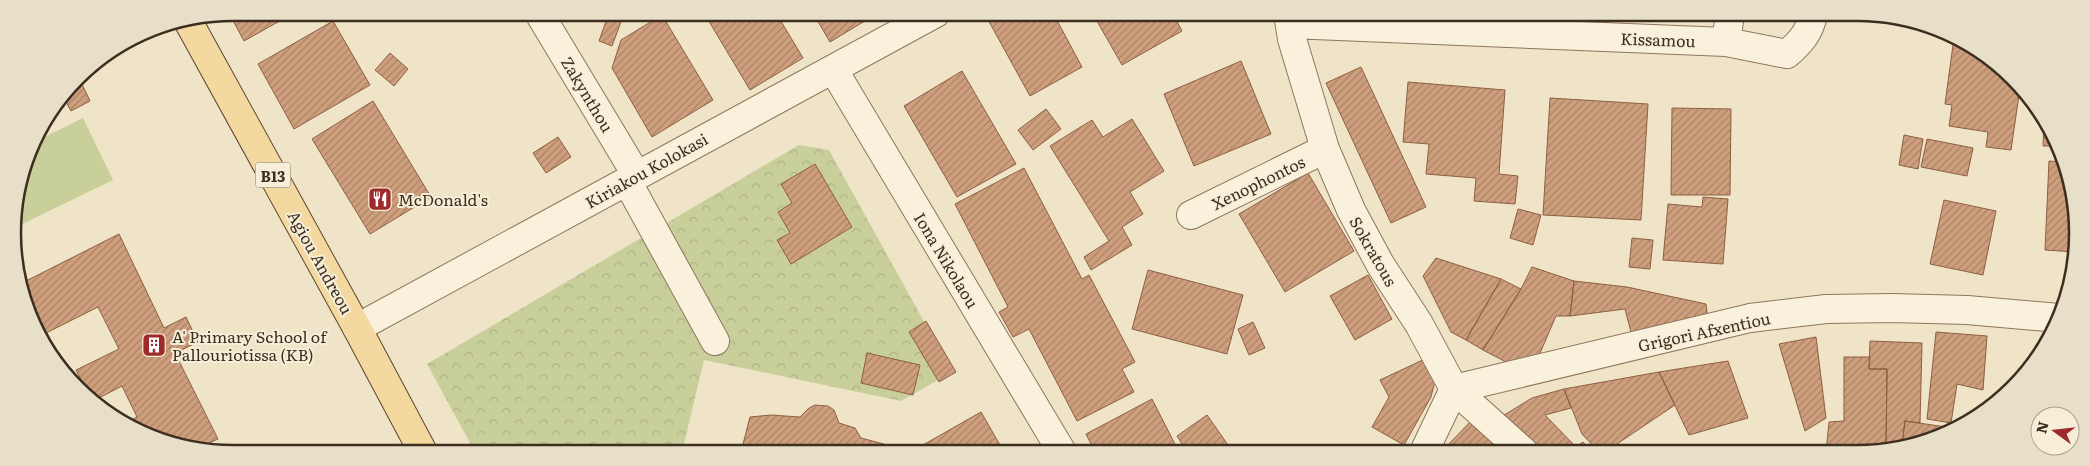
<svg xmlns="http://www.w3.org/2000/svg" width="2090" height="466" font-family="Literata,serif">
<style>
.grass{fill:#c9cf9b}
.park{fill:url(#park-crowns)}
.building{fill:url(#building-hatch);stroke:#8d5f41}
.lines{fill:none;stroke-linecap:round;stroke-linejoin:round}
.minor-casing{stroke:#8d765c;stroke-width:30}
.major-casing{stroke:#5b4430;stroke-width:30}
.minor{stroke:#faf1dc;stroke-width:28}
.major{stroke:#f3d9a0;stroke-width:28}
.labels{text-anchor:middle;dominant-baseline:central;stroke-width:4;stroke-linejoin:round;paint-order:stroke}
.shield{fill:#f7eed8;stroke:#756857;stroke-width:1}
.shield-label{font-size:15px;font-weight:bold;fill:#3d2e20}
.street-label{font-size:16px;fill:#3d2e20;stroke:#f7eed8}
.poi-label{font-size:16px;fill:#3d2e20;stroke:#f7eed8;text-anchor:start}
.rim{fill:none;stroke:#3d2e20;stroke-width:2.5}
</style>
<defs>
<pattern id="park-crowns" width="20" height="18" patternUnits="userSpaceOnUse" patternTransform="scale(1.25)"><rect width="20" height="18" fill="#c9cf9b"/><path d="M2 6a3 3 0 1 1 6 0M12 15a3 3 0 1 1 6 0" fill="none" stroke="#aeb285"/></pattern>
<pattern id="building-hatch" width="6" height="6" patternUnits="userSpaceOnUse" patternTransform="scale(1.25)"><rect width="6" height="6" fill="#cf9f7d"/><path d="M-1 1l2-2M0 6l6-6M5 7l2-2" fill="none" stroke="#a98266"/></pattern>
</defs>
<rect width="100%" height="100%" fill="#f0e4c8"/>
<path class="grass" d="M83 118 113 180 14 228 13 218 34 142Z"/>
<path class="park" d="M799 145 829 150 952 372 901 401 704 360 682 452H475L427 364Z"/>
<path class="building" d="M233 12 282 13 285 18 244 41 229 13Z
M609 13 622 19 612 46 599 41Z
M704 13H776L803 58 750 90Z
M813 13H878L830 42Z
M995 13H1053L1082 67 1030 96 987 18Z
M1093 14H1173L1182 31 1122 65Z
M1460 14H1529L1528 20Z
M662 15 713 100 652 137 612 68 621 40Z
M333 21 370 85 294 129 258 64Z
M1953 45 1974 48 2020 88 2011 150 1986 147 1988 132 1949 126 1952 105 1945 104Z
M390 53 408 69 394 86 375 70Z
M1241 61 1271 134 1194 166 1164 94Z
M1361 67 1426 207 1391 223 1326 83Z
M962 71 1016 164 957 197 904 106Z
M81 82 90 101 71 111 64 98 73 86Z
M1408 82 1505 90 1499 174 1518 176 1515 204 1474 201 1476 178 1426 174 1429 144 1403 142Z
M1550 98 1648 104 1641 220 1543 215Z
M373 101 431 197 370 234 312 139Z
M1672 108 1731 109 1730 195H1671Z
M1046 109 1061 129 1033 150 1018 130Z
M1132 119 1164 171 1130 192 1143 214 1122 227 1132 245 1091 270 1084 257 1109 241 1050 146 1092 120 1103 137Z
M2044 123 2055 146H2043Z
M1904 135 1923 139 1918 169 1899 165Z
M558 137 571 157 546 173 533 153Z
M1927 139 1973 148 1967 176 1921 167Z
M2049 161 2063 162 2070 176 2075 252 2045 250Z
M815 164 852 227 791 264 777 240 790 233 778 212 792 203 781 184Z
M1024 168 1082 279 1089 275 1135 362 1122 369 1134 392 1077 421 1029 329 1013 337 999 312 1008 307 955 204Z
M1308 173 1354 251 1285 292 1239 214Z
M1703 197 1728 199 1723 264 1663 260 1668 204 1702 207Z
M1944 200 1996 211 1983 275 1930 264Z
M1518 209 1541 215 1533 245 1510 238Z
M119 234 164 328 186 317 198 342 175 353 218 439 197 449 123 424 137 417 122 386 95 400 88 393 76 370 119 349 98 307 42 335 20 290V284Z
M1632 238 1653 240 1650 269 1629 267Z
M1436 258 1501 279 1466 340 1451 332 1423 276Z
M1532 267 1574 281 1570 316H1556L1537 360 1506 362 1483 350 1521 289Z
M1148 270 1243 295 1227 354 1132 329Z
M1368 275 1392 319 1355 340 1330 296Z
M1501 279 1521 289 1483 350 1466 340Z
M1574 281 1627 287 1706 304 1708 320 1631 332 1625 309 1570 316Z
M926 321 956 372 939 382 909 332Z
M1253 322 1265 348 1249 355 1238 329Z
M1936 332 1987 336 1983 390 1957 384 1951 423 1927 419Z
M1816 337 1826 418 1805 431 1779 344Z
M1870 341 1922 343 1920 423 1905 421 1902 444 1886 443 1887 369H1869Z
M867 353 920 365 913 395 861 383Z
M1429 357 1437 373 1431 397 1404 445 1372 427 1389 397 1380 380Z
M1844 357H1870L1869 369H1887L1886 452H1826L1829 422 1844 421Z
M1728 361 1748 418 1689 435 1659 372Z
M1659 372 1675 405 1605 452H1599L1582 434 1564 389Z
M1564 389 1571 408 1545 415 1576 447 1571 452H1536L1496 420 1532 398Z
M1152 399 1179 452H1095L1086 434Z
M815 405 828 406 834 410 839 423 855 428 861 438 884 444 882 452H741L750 417 771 415 800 417 809 408Z
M981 412 1004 452H927L923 445Z
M1207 415 1233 452H1187L1177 436Z
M1472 420 1506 452H1451L1446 447Z
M1905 421 1953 428V431L1908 445 1902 444Z
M1583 442 1593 452H1571L1576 447Z"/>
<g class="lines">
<g class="minor-casing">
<path id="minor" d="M539 13 637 176
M1288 14 1292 39 1325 149 1351 210 1380 264 1419 324 1454 389 1524 452
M1290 24 1726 42 1787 54C1800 43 1810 32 1813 14
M1726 42 1730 14
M833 69 1062 452
M627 181 715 341
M1191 215 1325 149
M357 328 936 13
M1454 389 1750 318 1826 309 1892 308 1967 310 2059 318
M1424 452 1454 389"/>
</g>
<g class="major-casing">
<path id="major" d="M188 21 357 328 423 452"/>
</g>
<use href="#minor" class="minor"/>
<use href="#major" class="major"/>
</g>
<defs>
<g id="restaurant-square" transform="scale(1.25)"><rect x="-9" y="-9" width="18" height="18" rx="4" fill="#9e2a2b" stroke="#f7eed8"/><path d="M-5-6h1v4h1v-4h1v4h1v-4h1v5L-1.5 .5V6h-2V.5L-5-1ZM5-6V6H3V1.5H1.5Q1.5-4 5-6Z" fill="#fff"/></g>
<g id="building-square" transform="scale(1.25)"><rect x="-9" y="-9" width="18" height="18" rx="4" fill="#9e2a2b" stroke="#f7eed8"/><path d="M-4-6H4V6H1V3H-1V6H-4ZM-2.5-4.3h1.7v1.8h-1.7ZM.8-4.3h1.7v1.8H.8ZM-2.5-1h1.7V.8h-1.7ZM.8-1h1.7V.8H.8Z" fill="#fff"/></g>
</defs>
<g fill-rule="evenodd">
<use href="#restaurant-square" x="380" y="199"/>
<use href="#building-square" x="154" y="345"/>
</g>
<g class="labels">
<rect class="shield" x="255.5" y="162.5" width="35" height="25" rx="4"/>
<g class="shield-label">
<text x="273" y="175">B13</text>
</g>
<g class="street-label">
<text transform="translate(1658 39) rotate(2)">Kissamou</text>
<text transform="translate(588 94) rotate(59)">Zakynthou</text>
<text transform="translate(646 170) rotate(-29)">Kiriakou Kolokasi</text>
<text transform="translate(1258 182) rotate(-26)">Xenophontos</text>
<text transform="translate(1374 251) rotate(60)">Sokratous</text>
<text transform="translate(947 260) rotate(59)">Iona Nikolaou</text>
<text transform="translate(321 262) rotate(61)">Agiou Andreou</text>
<text transform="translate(1704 331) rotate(-12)">Grigori Afxentiou</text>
</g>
<g class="poi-label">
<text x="398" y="199">McDonald's</text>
<text x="172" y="336">A' Primary School of<tspan x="172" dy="18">Pallouriotissa (KB)</tspan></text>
</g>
</g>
<path d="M0 0H2090V466H0ZM233 21H1857A212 212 0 0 1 2069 233V233A212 212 0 0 1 1857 445H233A212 212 0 0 1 21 233V233A212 212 0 0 1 233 21Z" fill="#e8dfc9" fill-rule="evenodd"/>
<path class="rim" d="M233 21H1857A212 212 0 0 1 2069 233V233A212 212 0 0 1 1857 445H233A212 212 0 0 1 21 233V233A212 212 0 0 1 233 21Z"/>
<g transform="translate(2055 431) rotate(285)"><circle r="24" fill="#f7eed8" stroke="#ada18e"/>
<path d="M0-4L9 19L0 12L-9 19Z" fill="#9e2a2b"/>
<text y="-8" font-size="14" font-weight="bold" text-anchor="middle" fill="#3d2e20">N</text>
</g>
</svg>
